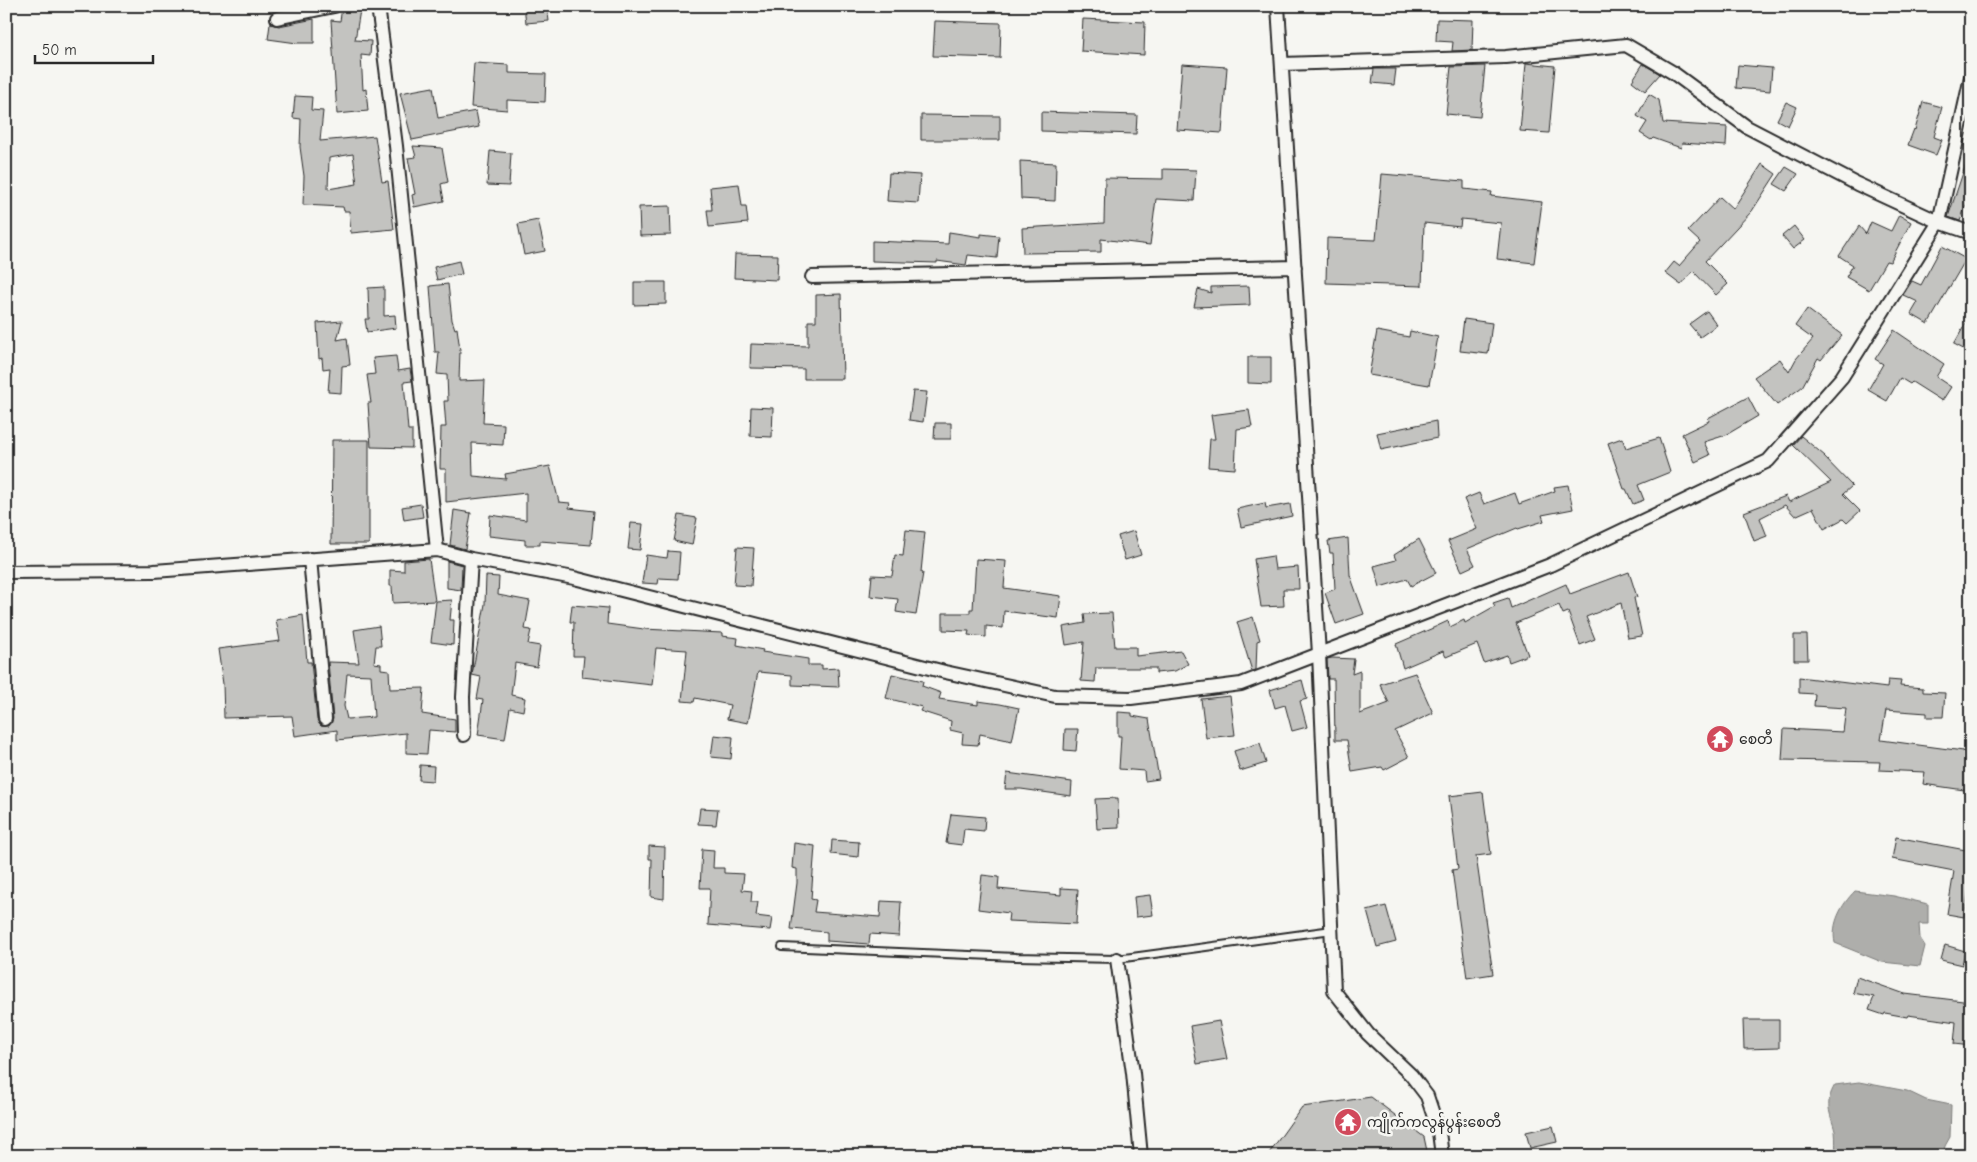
<svg xmlns="http://www.w3.org/2000/svg" width="1977" height="1162" font-family="'Comic Neue','Noto Sans Myanmar',sans-serif">
<style>
.water{fill:#aeaeab;stroke:#7a7a78}
.building{fill:#c3c3c0;stroke:#2b2b2b;fill-rule:evenodd}
.lines{fill:none;stroke-linecap:round;stroke-linejoin:round}
.service-casing{stroke:#2b2b2b;stroke-width:10}
.minor-casing{stroke:#2b2b2b;stroke-width:16}
.service{stroke:#f6f6f2;stroke-width:6}
.minor{stroke:#f6f6f2;stroke-width:12}
.labels{text-anchor:middle;dominant-baseline:central;stroke-width:5;stroke-linejoin:round;paint-order:stroke}
.poi-label{font-size:14px;fill:#2b2b2b;stroke:#f6f6f2;text-anchor:start}
</style>
<rect width="100%" height="100%" fill="#f6f6f2"/>
<filter id="ink" filterUnits="userSpaceOnUse"><feTurbulence type="fractalNoise" baseFrequency=".02" numOctaves="2"/><feDisplacementMap in="SourceGraphic" scale="10" xChannelSelector="R" yChannelSelector="G"/><feConvolveMatrix kernelMatrix="1 2 1 2 8 2 1 2 1" color-interpolation-filters="sRGB"/></filter>
<g filter="url(#ink)">
<path class="water" d="M1855 891 1894 896 1928 904V924H1919L1920 938 1925 946 1920 966 1882 962 1835 943C1831 924 1841 905 1855 891Z
M1859 1082 1907 1091 1926 1100 1951 1105 1950 1137 1945 1146 1943 1156H1836C1835 1148 1836 1139 1835 1131 1830 1112 1824 1104 1835 1085Z"/>
<path class="building" d="M524 6H547L549 21 526 23Z
M342 7 360 10 355 40 371 41 370 56 361 55 363 90 366 89 368 111 337 114 331 20 340 21Z
M314 19V43H297L268 39 270 24 279 26Z
M1083 19 1145 22 1144 55 1081 51Z
M1437 19 1473 20 1472 50 1452 51 1453 42 1436 41Z
M935 21 1001 23 1000 58 933 56Z
M474 63 509 65V73L546 74 545 102 507 100V110L471 107Z
M1526 63 1555 66 1549 133 1520 131Z
M1182 64 1227 67 1222 133 1177 130Z
M1643 64 1660 74 1645 91 1632 81Z
M1738 65 1772 68 1770 91 1736 88Z
M1485 66 1480 117 1446 114 1451 67Z
M1374 69H1396L1394 85 1372 83Z
M433 87 438 118 476 111 479 127 412 140 400 93Z
M1649 94 1659 100 1663 123 1727 127 1726 146 1682 143 1681 148 1653 138 1651 140 1640 133 1647 122 1637 116Z
M295 96 312 97 311 110 323 111 320 141 375 136 382 182 388 181 394 229 351 233 349 211H344L343 207 303 205 304 176 300 147 301 119 293 118ZM353 154 357 184 328 189 329 158Z
M1786 102 1797 107 1788 126 1777 120Z
M1923 102 1942 107 1934 137 1942 140 1936 155 1908 145 1914 129 1915 130Z
M1041 112 1137 115 1136 134 1041 131Z
M921 115 1000 116V140H921Z
M413 146 442 148 448 182 441 184 444 201 414 207 412 195 415 194 408 158 416 157Z
M490 151 511 153 509 186 487 185Z
M1969 155 1971 192 1960 221 1948 217Z
M1020 161 1056 163 1055 201 1021 199Z
M1762 164 1776 174 1752 211 1705 261 1728 284 1716 295 1693 271 1681 285 1665 273 1674 262 1679 266 1700 242 1688 231 1720 197 1733 209Z
M1786 167 1798 174 1786 191 1774 184Z
M1163 169 1196 170 1194 201 1156 199 1150 245 1101 239V252L1023 253 1022 228 1104 223 1105 178 1163 179Z
M889 173 920 175 918 203 887 201Z
M1382 174 1464 181V189L1492 192 1491 196 1542 202 1534 263 1497 259 1501 223 1461 219 1460 227 1424 223 1422 286 1326 283 1327 238 1376 240Z
M739 184 742 206H746L748 223 709 227 707 210H712L710 187Z
M670 206 671 235 640 236 639 207Z
M1899 215 1911 222 1890 262 1886 261 1869 290 1846 277 1853 265 1839 256 1859 226 1866 234 1871 222 1891 231Z
M538 220 545 251 524 255 518 224Z
M1794 226 1805 240 1793 249 1782 236Z
M949 232 981 237V234L999 236 997 258 968 255 966 265 937 261V263L872 261V241L948 244Z
M1942 246 1966 259 1928 324 1911 314 1918 302 1903 295 1912 281 1921 285Z
M735 254 778 255 777 280 734 278Z
M459 261 462 274 437 280 434 267Z
M634 282H666V304L634 305Z
M448 284 452 320 455 329 457 328 460 350 459 381 485 380 483 423 504 424 503 445 472 443 473 476 506 479 505 474 550 466 559 502 570 503 569 508 594 511 591 545 540 541V545H525V540L489 536 490 515 526 520V493L446 502V469H440L441 427H446L444 401H448L447 375 437 374 439 352H435L430 286Z
M1249 286 1250 305 1194 307 1198 289 1211 293V287Z
M384 287V316L395 315 396 328 367 332 365 319H369L368 288Z
M841 294 843 379H804V369L750 368 751 344 808 346V321H816V295Z
M1807 309 1842 335 1821 360 1818 358 1802 387 1777 405 1754 377 1780 359 1789 372 1796 359 1813 339 1795 326Z
M1707 311 1717 325 1700 337 1689 324Z
M1971 314V353L1954 344Z
M1464 319 1492 323 1488 354 1460 351Z
M342 321 337 340 347 338 350 365 342 366 341 393 328 392 330 368 323 369 322 358 319 359 317 323Z
M1894 330 1944 364 1936 377 1951 387 1942 401 1912 382 1910 384 1900 378 1887 401 1868 390 1883 364 1875 359Z
M1377 331 1409 337 1410 331 1438 337 1429 385 1369 375Z
M396 356 398 371 410 369 412 381 404 382 408 430H412V448L371 447 368 403H371L367 375 375 374 373 358Z
M1248 357H1271V384L1248 383Z
M913 391 927 392 923 422 909 420Z
M1748 397 1758 416 1726 435 1704 442 1710 455 1695 462 1682 434 1709 421 1708 418Z
M751 407 773 408 772 437 750 436Z
M1249 410 1252 427 1237 429 1235 469 1208 467 1210 439H1215L1211 415Z
M1436 421 1437 438 1381 450 1377 433Z
M935 423H951V439H934Z
M1801 436 1825 456 1824 457 1852 486 1843 494 1860 511 1847 523 1843 519 1824 529 1813 508 1795 516 1785 505 1760 518 1767 536 1754 541 1744 512 1786 496 1789 502 1831 482 1793 445Z
M1622 438 1626 448 1659 438 1670 472 1638 485 1644 500 1633 504 1626 489H1624L1608 443Z
M332 440H369V544H331Z
M1568 485 1573 509 1542 515 1544 521 1518 529 1517 528 1467 549 1475 565 1462 571 1448 541 1477 529 1464 499 1479 493 1484 504 1515 493 1519 504 1555 491 1554 487Z
M1265 503 1266 508 1290 504 1292 516 1241 527 1237 509Z
M421 504 423 517 404 520 402 507Z
M454 510 471 513 465 549 450 545Z
M679 515 697 518 692 545 674 541Z
M631 523 643 524 640 550 628 549Z
M906 530 925 532 921 572 923 573 916 615 896 612 898 599 870 596 872 575 892 576 895 555 903 556Z
M1134 531 1141 555 1125 560 1118 536Z
M1348 538 1350 575 1364 614 1336 624 1325 593 1335 589 1333 553H1330L1328 541Z
M1419 539 1436 573 1411 586 1407 579 1380 587 1374 566 1396 560 1394 555Z
M737 547 754 548 751 586 734 585Z
M668 551 680 552 678 579 659 578 658 584 642 583 646 555 667 558Z
M1273 556 1275 569 1298 567 1299 589H1283L1284 606 1261 607 1254 559Z
M429 559 435 601 393 603 392 586H390V570L404 571V561Z
M976 559 1006 561 1004 588 1061 596 1058 618 1004 611 1003 628 986 626V637L968 635 969 631 943 630V613H970V609H973Z
M447 561 462 565 461 590 447 588Z
M1629 572 1637 597 1634 598 1642 636 1628 638 1621 603 1586 617 1595 639 1580 645 1568 612 1563 614 1559 605 1516 623 1528 655 1509 662 1507 655 1484 663 1477 644 1446 657 1443 651 1403 668 1396 644 1433 628 1448 621 1450 627 1464 620 1465 623 1495 606 1493 603 1508 598 1511 608 1566 584 1570 594Z
M486 576 499 577 498 595 530 601 525 629 531 630 528 644 540 646 537 667 515 663 511 695 525 698 523 711 510 708 505 739 478 735 483 700 477 699 481 677 472 675 485 604Z
M452 600 450 620H454L453 645 431 642 436 601Z
M572 605 608 608 607 624 644 629 722 633V636L738 638 737 645 763 650 762 652 808 659V665H822V669L838 668 839 687 792 685V675L758 672 748 723 727 719 730 705 695 698 694 702 682 701 687 650 656 648 652 685 582 677 584 656H573L574 622H570Z
M1112 613 1115 647H1136V656L1181 651 1188 664 1175 671 1156 673V668H1096L1095 682 1081 681 1084 642 1066 645 1063 627 1085 623 1084 614Z
M303 615 307 662H311L317 720 321 726H329L333 719 328 662 359 663 354 630 379 626 381 646H376L374 663 381 664V669L389 670 390 689 424 688 422 714 455 719V732L429 730 427 754 406 753V733L337 740V730L295 736 292 716 224 718 223 684 218 649 280 641 276 620ZM347 674 371 675 374 717 347 719 344 706Z
M1253 617 1260 640 1257 641 1256 670 1252 671 1237 622Z
M1794 635H1807L1808 660H1794Z
M1332 658 1354 659 1352 674 1360 671V714L1389 703 1380 684 1415 673 1433 713 1395 731 1409 757 1384 770 1382 767 1352 772 1347 740H1335L1334 679H1328L1327 659Z
M892 674 923 681 922 686 941 693 939 699 978 705V701L1000 704 1019 708 1012 741 980 734 978 745 962 744 963 733 950 730 951 721 920 711 922 707 886 698Z
M1799 677 1887 688 1888 680 1901 681 1900 686 1923 688V692L1945 693 1943 717H1927V713L1886 710 1881 740 1971 752V791L1923 784 1925 772 1879 770 1880 762 1782 760 1784 729 1843 732 1846 708 1814 706 1815 694 1799 693Z
M1302 680 1307 699 1300 701 1307 727 1292 731 1285 705 1275 708 1270 690Z
M1230 696 1235 735 1206 738 1201 699Z
M1118 712 1132 713V716L1149 719 1159 779 1145 781 1144 771 1119 769 1121 736H1118Z
M1065 729H1078L1076 751 1064 750Z
M714 735 733 737 731 759 711 757Z
M1260 743 1266 763 1240 771 1234 751Z
M420 765 434 766 433 781 419 780Z
M1007 773 1072 782 1071 796 1021 789H1005Z
M1483 792 1491 854 1476 856 1493 974 1467 978 1452 870 1458 869 1449 796Z
M1118 798 1119 828 1097 829 1095 799Z
M700 808 718 809 716 825 698 824Z
M951 814 985 817 984 831 964 829 962 845 946 843Z
M1896 837 1971 851 1970 881 1964 917 1947 914 1954 871 1892 859Z
M832 840 859 842 858 857 831 854Z
M794 843 815 846 811 899 816 900 814 912 880 917 881 901 901 902 899 936 870 934 869 944 827 941V932L791 929 797 883V869L792 868Z
M649 846 665 847 664 899 651 897 652 859H649Z
M702 849 714 850 713 868H724V873L744 874 742 890 752 891 751 902H758L756 916 772 918 770 930 708 925 710 888H700Z
M982 875 999 877 998 889 1061 895V888L1078 889 1076 924 1008 921 1009 913 978 909Z
M1150 895 1153 915 1136 917 1134 897Z
M1386 906 1396 942 1377 947 1367 911Z
M1945 945 1965 951 1962 965 1941 960Z
M1857 977 1905 994 1971 1002V1046L1954 1044 1956 1022 1908 1015 1907 1017 1885 1013 1884 1015 1869 1010 1874 997 1853 993Z
M1743 1020H1779V1048L1744 1049Z
M1219 1021 1227 1059 1197 1064 1190 1026Z
M1371 1097 1424 1137 1428 1156H1267L1302 1107Z
M1553 1126 1557 1142 1530 1148 1526 1132Z"/>
<g class="lines">
<g class="service-casing">
<path id="service" d="M782 947 1016 957 1117 959 1332 930"/>
</g>
<g class="minor-casing">
<path id="minor" d="M378 6 396 146 437 550
M1278 6 1319 654 1334 991 1368 1034 1411 1075 1427 1096 1439 1132 1442 1156
M277 18 334 6
M1282 64 1506 57 1626 45 1672 72 1747 127 1857 184 1939 222 1971 77
M812 277 1295 267
M310 559 325 719
M6 572 154 571 437 550 471 559 574 578 945 672 1055 696 1131 698 1241 684 1550 565 1768 461 1842 377 1939 222 1971 233
M464 735 463 697 471 559
M1117 959 1133 1073 1141 1156"/>
</g>
<use href="#service" class="service"/>
<use href="#minor" class="minor"/>
</g>
</g>
<defs>
<g id="temple-disc" transform="scale(1.4375)"><circle r="9.5" fill="#d1495b" stroke="#f6f6f2"/><path d="M0-6L5-2H3V0L6.5 2.5H4V6H1.5V3h-3V6H-4V2.5H-6.5L-3 0V-2H-5Z" fill="#fff"/></g>
</defs>
<g fill-rule="evenodd">
<use href="#temple-disc" x="1720" y="739"/>
<use href="#temple-disc" x="1348" y="1122"/>
</g>
<g class="labels">
<g class="poi-label">
<text x="1739" y="739">စေတီ</text>
<text x="1367" y="1122">ကျိုက်ကလွန်ပွန်းစေတီ</text>
</g>
</g>
<rect width="1977" height="1162" fill="none" stroke="#f6f6f2" stroke-width="25"/>
<rect x="12" y="12" width="1952" height="1137" fill="none" stroke="#2b2b2b" stroke-width="2" filter="url(#ink)"/>
<path d="M35 55v8h118v-8" fill="none" stroke="#2b2b2b" stroke-width="2.5"/>
<text x="42" y="55" font-size="15" fill="#2b2b2b" stroke="#f6f6f2" stroke-width="4" paint-order="stroke">50 m</text>
</svg>
